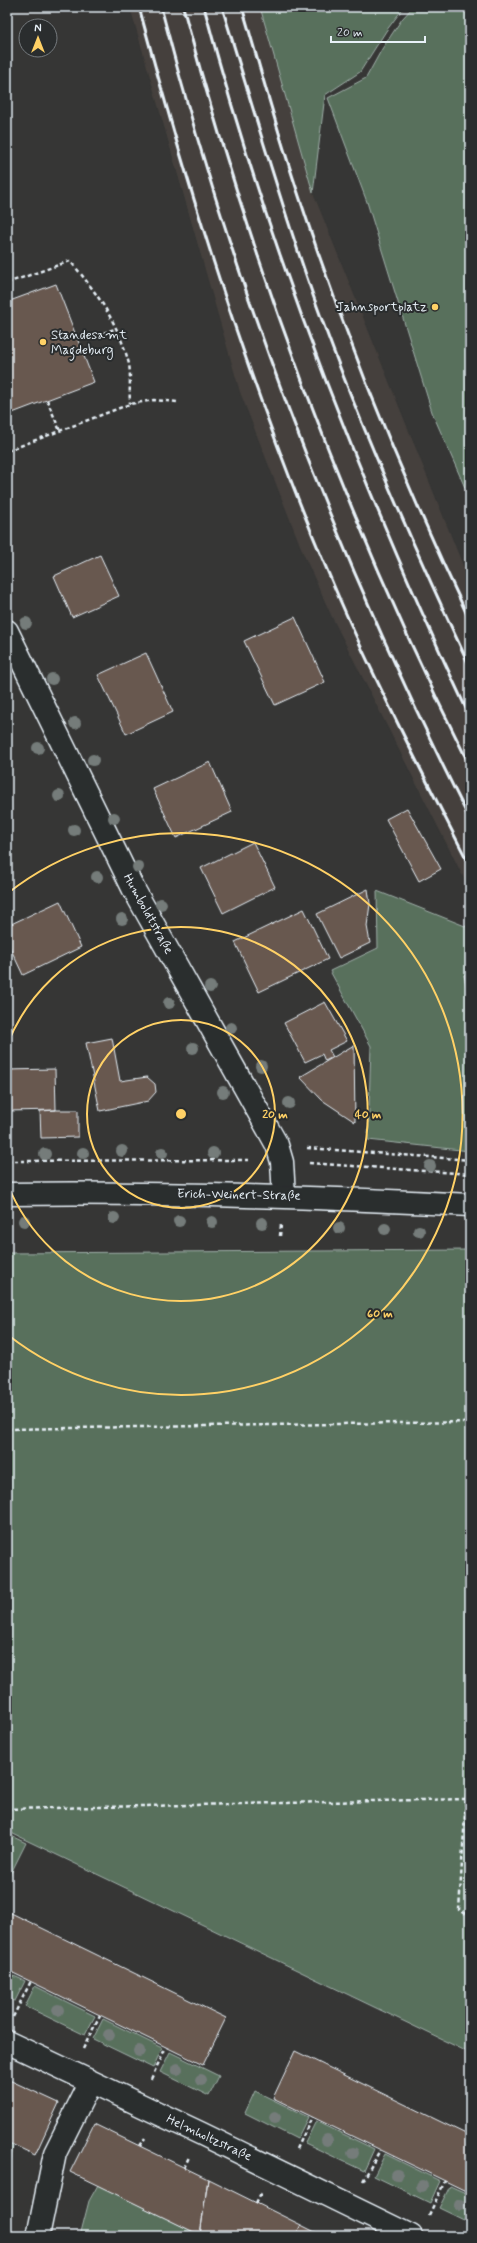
<svg xmlns="http://www.w3.org/2000/svg" width="477" height="2243" font-family="Mynerve,sans-serif">
<style>
.built{fill:#45403d}
.green{fill:#586f5c;stroke:#a0b0aa}
.building{fill:#685850;stroke:#e8f1f8}
.lines{fill:none;stroke-linecap:round;stroke-linejoin:round}
.minor-casing{stroke:#e8f1f8;stroke-width:25}
.secondary-casing{stroke:#e8f1f8;stroke-width:25}
.path{stroke:#e8f1f8;stroke-width:2.5;stroke-dasharray:4 3;stroke-linecap:butt}
.minor{stroke:#2a2d2e;stroke-width:22}
.secondary{stroke:#2a2d2e;stroke-width:22}
.rail{stroke:#e8f1f8;stroke-width:3}
.tree{fill:#747c7a}
.ring{fill:none;stroke:#ffd166;stroke-width:2}
.poi-dot{fill:#ffd166;stroke:#2a2d2e;stroke-width:1.5}
.labels{text-anchor:middle;dominant-baseline:central;stroke-width:4;stroke-linejoin:round;paint-order:stroke}
.poi-label{font-size:13px;fill:#e8f1f8;stroke:#2a2d2e;text-anchor:end}
.street-label{font-size:13px;fill:#e8f1f8;stroke:#2a2d2e}
.centre{fill:#ffd166;stroke:#2a2d2e;stroke-width:2}
.ring-label{font-size:12px;text-anchor:middle;font-weight:bold;fill:#ffd166;stroke:#2a2d2e;stroke-width:4;stroke-linejoin:round;paint-order:stroke}
</style>
<rect width="100%" height="100%" fill="#363635"/>
<filter id="ink" filterUnits="userSpaceOnUse"><feTurbulence type="fractalNoise" baseFrequency=".025" numOctaves="2"/><feDisplacementMap in="SourceGraphic" scale="8" xChannelSelector="R" yChannelSelector="G"/><feConvolveMatrix kernelMatrix="1 2 1 2 8 2 1 2 1" color-interpolation-filters="sRGB"/></filter>
<g filter="url(#ink)">
<path class="built" d="M130 7H260L313 193 470 583V890L332 617 304 555 240 392Z"/>
<path class="green" d="M260 7H404L386 31 360 72 325 95 313 193Z
M413 7H470V499L432 412 367 202 328 98 366 78 382 49 402 19Z
M377 891 470 928V1151L368 1140 371 1046 330 971 378 948Z
M470 1250V2053L7 1831V1253Z
M7 1834 26 1843 7 1881Z
M7 1973 25 1981 15 2001 7 1997Z
M35 1986 95 2016 85 2035 25 2006Z
M103 2019 162 2048 153 2068 93 2039Z
M170 2052 219 2076 209 2096 160 2072Z
M255 2091 308 2117 297 2139 245 2113Z
M316 2121 374 2149 364 2171 305 2143Z
M7 2142 13 2145 7 2186Z
M385 2154 440 2181 430 2203 374 2176Z
M98 2185 202 2236H80L89 2201Z
M450 2186 470 2195V2223L439 2208Z"/>
<path class="building" d="M56 284 94 382 7 415V302Z
M100 555 119 596 72 617 54 576Z
M295 617 325 682 275 705 244 641Z
M146 653 173 712 126 734 98 675Z
M210 762 232 812 176 838 153 789Z
M407 808 441 869 419 881 386 819Z
M253 842 275 887 223 913 201 868Z
M368 889 370 904 367 926 370 943 339 958 317 914Z
M60 901 81 947 23 975 7 941V926Z
M304 909 328 959 259 992 235 942Z
M470 973V988L467 989 464 975Z
M325 1002 347 1041 329 1050 333 1057 325 1061 322 1054 305 1062 284 1023Z
M112 1038 120 1081 147 1077 155 1084 156 1092 148 1101 100 1111 86 1043Z
M354 1045 355 1122 322 1100 300 1077Z
M55 1069 56 1110 7 1111V1070Z
M56 1110H78V1137L41 1138 40 1111Z
M7 1911 226 2018 203 2065 7 1970Z
M295 2051 470 2136V2193L273 2098Z
M7 2079 59 2103 35 2155 7 2142Z
M94 2124 208 2179 200 2235 70 2172Z
M208 2179 301 2225 295 2236 200 2235Z
M301 2225 323 2236H295Z"/>
<g class="lines">
<g class="minor-casing">
<path id="minor" d="M7 631 133 888 277 1145 282 1162 284 1196
M7 2042 202 2134 411 2236
M38 2236 55 2153 90 2083"/>
</g>
<g class="secondary-casing">
<path id="secondary" d="M7 1194C162 1192 316 1197 470 1205"/>
</g>
<path class="path" d="M7 283 70 261C96 291 119 324 129 364 131 376 129 391 130 404
M90 338 117 328
M47 400 60 431
M7 451 130 404 154 400 178 402
M307 1148 470 1160
M7 1161 252 1160
M309 1163 470 1174
M280 1236 281 1224
M7 1429 470 1422
M470 1774 466 1799 459 1910 470 1916
M7 1809 466 1799
M13 2017 31 1981
M83 2049 100 2015
M151 2079 166 2047
M140 2146 145 2138
M297 2149 312 2117
M184 2168 189 2157
M363 2181 380 2150
M256 2203 261 2193
M429 2215 445 2181"/>
<use href="#minor" class="minor"/>
<use href="#secondary" class="secondary"/>
<path class="rail" d="M139 7C195 217 262 426 351 625 388 707 429 786 470 866
M161 7C234 290 338 559 470 820
M183 7C253 268 348 524 470 766
M204 7C269 252 362 488 470 717
M222 7C252 104 280 202 314 298 359 424 413 546 470 667
M242 7C260 67 276 127 296 187 344 335 403 480 470 621"/>
</g>
<g class="tree">
<circle cx="26" cy="623" r="6"/>
<circle cx="52" cy="679" r="6"/>
<circle cx="75" cy="723" r="6"/>
<circle cx="38" cy="748" r="6"/>
<circle cx="93" cy="760" r="6"/>
<circle cx="59" cy="796" r="6"/>
<circle cx="114" cy="818" r="6"/>
<circle cx="74" cy="830" r="6"/>
<circle cx="138" cy="867" r="6"/>
<circle cx="97" cy="877" r="6"/>
<circle cx="161" cy="904" r="6"/>
<circle cx="122" cy="919" r="6"/>
<circle cx="210" cy="987" r="6"/>
<circle cx="169" cy="1003" r="6"/>
<circle cx="231" cy="1028" r="6"/>
<circle cx="193" cy="1048" r="6"/>
<circle cx="261" cy="1066" r="6"/>
<circle cx="223" cy="1092" r="6"/>
<circle cx="289" cy="1103" r="6"/>
<circle cx="122" cy="1151" r="6"/>
<circle cx="83" cy="1153" r="6"/>
<circle cx="162" cy="1153" r="6"/>
<circle cx="213" cy="1153" r="6"/>
<circle cx="45" cy="1154" r="6"/>
<circle cx="430" cy="1166" r="6"/>
<circle cx="114" cy="1218" r="6"/>
<circle cx="24" cy="1221" r="6"/>
<circle cx="179" cy="1221" r="6"/>
<circle cx="212" cy="1222" r="6"/>
<circle cx="262" cy="1223" r="6"/>
<circle cx="339" cy="1228" r="6"/>
<circle cx="385" cy="1229" r="6"/>
<circle cx="419" cy="1231" r="6"/>
<circle cx="58" cy="2010" r="6"/>
<circle cx="109" cy="2035" r="6"/>
<circle cx="139" cy="2051" r="6"/>
<circle cx="177" cy="2069" r="6"/>
<circle cx="201" cy="2080" r="6"/>
<circle cx="275" cy="2117" r="6"/>
<circle cx="327" cy="2140" r="6"/>
<circle cx="353" cy="2153" r="6"/>
<circle cx="397" cy="2175" r="6"/>
<circle cx="422" cy="2186" r="6"/>
<circle cx="460" cy="2205" r="6"/>
</g>
</g>
<g class="ring">
<circle cx="181" cy="1114" r="94"/>
<path d="M7 1045A187 187 0 1 1 7 1183"/>
<path d="M8 893A281 281 0 1 1 8 1335"/>
</g>
<g class="poi-dot">
<circle cx="435" cy="307" r="4"/>
<circle cx="43" cy="342" r="4"/>
</g>
<g class="labels">
<g class="poi-label">
<text x="427" y="307">Jahnsportplatz</text>
<text x="51" y="335" text-anchor="start">Standesamt<tspan x="51" dy="15">Magdeburg</tspan></text>
</g>
<g class="street-label">
<text transform="translate(148 914) rotate(61)">Humboldtstraße</text>
<text transform="translate(239 1195) rotate(1)">Erich-Weinert-Straße</text>
<text transform="translate(209 2138) rotate(25)">Helmholtzstraße</text>
</g>
</g>
<circle cx="181" cy="1114" r="6" class="centre"/>
<g class="ring-label">
<text x="275" y="1118">20 m</text>
<text x="368" y="1118">40 m</text>
<text x="380" y="1317">60 m</text>
</g>
<rect width="477" height="2243" fill="none" stroke="#2a2d2e" stroke-width="24"/>
<rect x="12" y="12" width="453" height="2219" fill="none" stroke="#e8f1f8" stroke-width="1.5" filter="url(#ink)"/>
<g transform="translate(38 38)"><circle r="19" fill="#2a2d2e" stroke="#767b7f"/>
<path d="M0-3L7 15L0 10L-7 15Z" fill="#ffd166"/>
<text y="-6" font-size="11" font-weight="bold" text-anchor="middle" fill="#e8f1f8">N</text>
</g>
<path d="M331 36v6h94v-6" fill="none" stroke="#e8f1f8" stroke-width="2"/>
<text x="337" y="36" font-size="12" fill="#e8f1f8" stroke="#2a2d2e" stroke-width="3" paint-order="stroke">20 m</text>
</svg>
